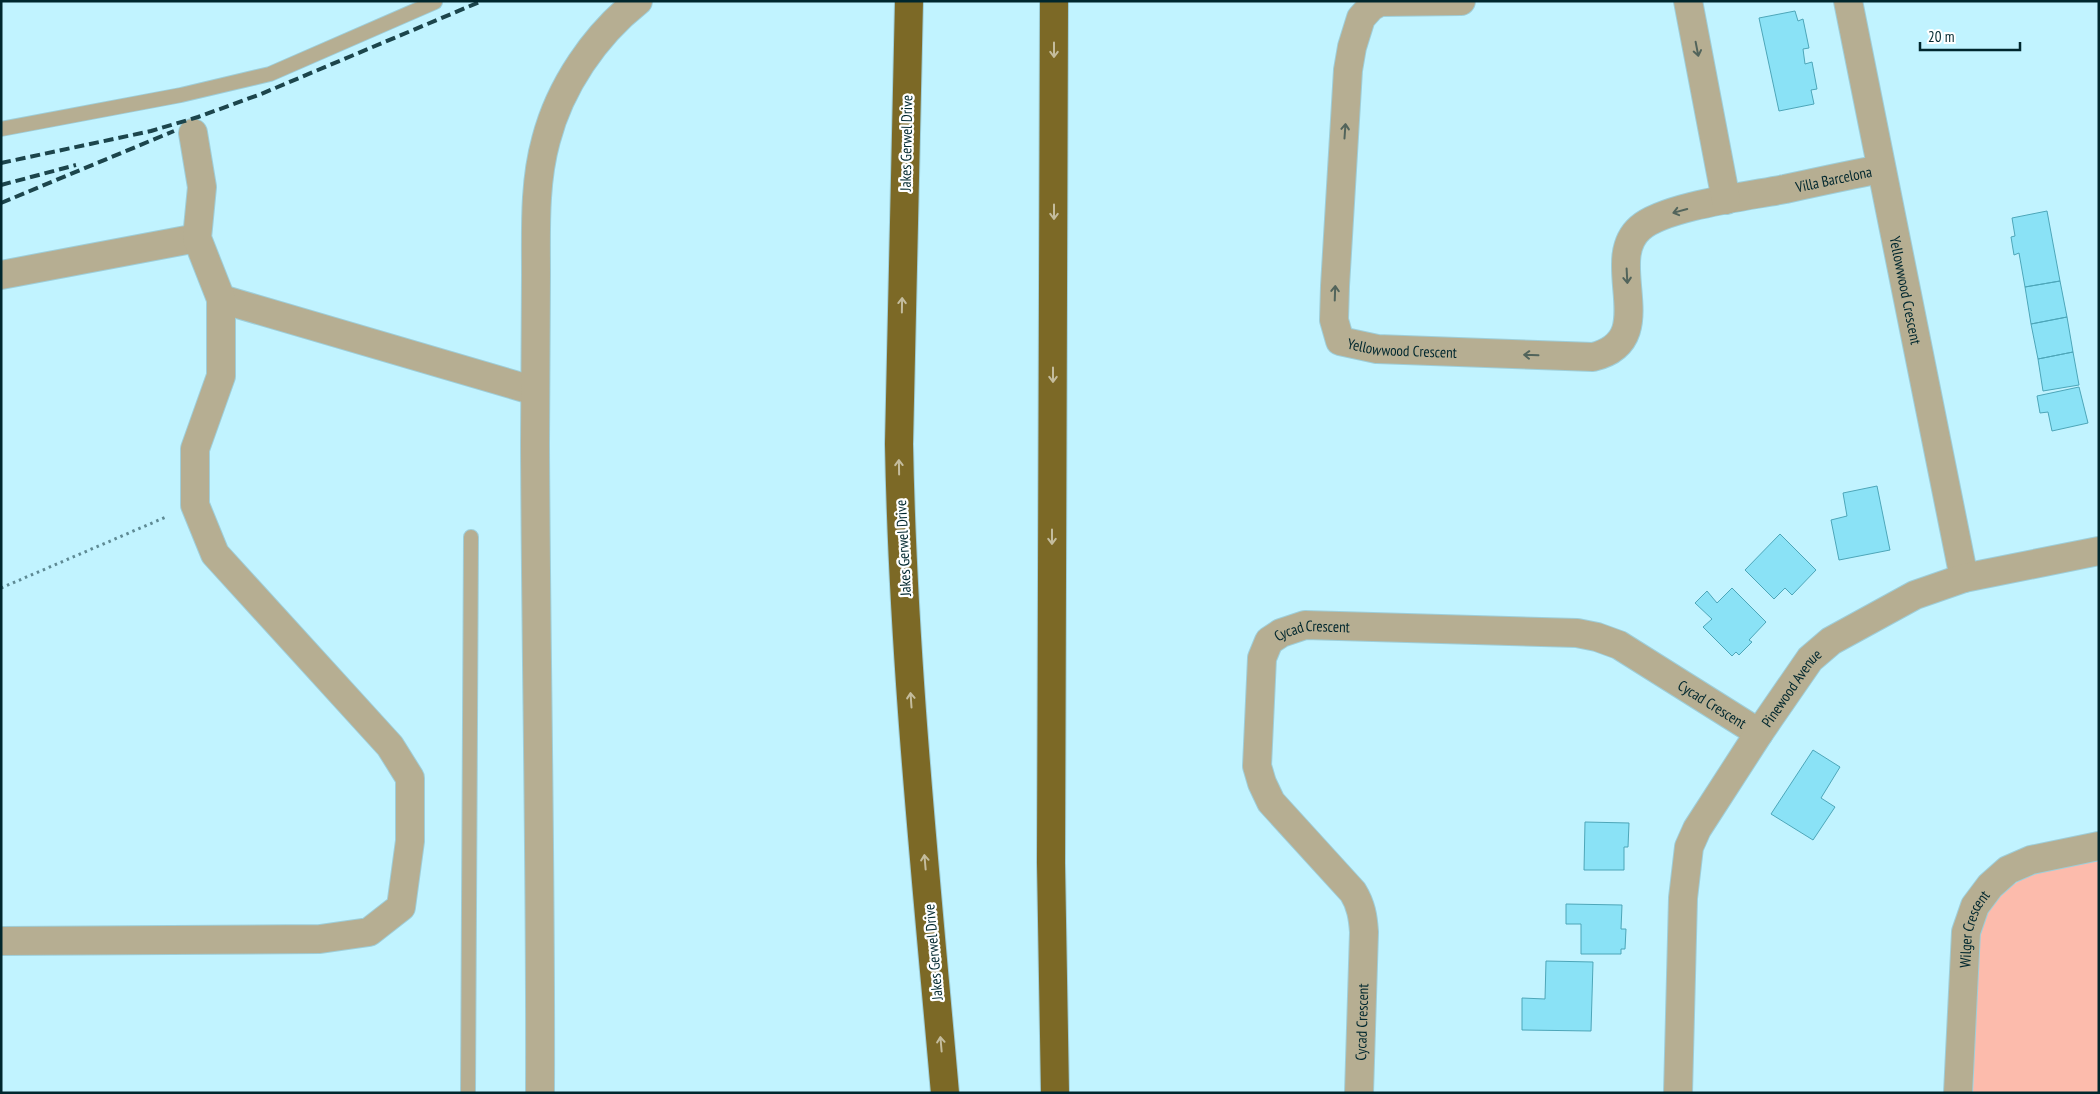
<svg xmlns="http://www.w3.org/2000/svg" width="2100" height="1094" font-family="'PT Sans Narrow',sans-serif">
<style>
.green{fill:#fcbbac}
.building{fill:#8ae2f6;stroke:#4da6b9}
.lines{fill:none;stroke-linecap:round;stroke-linejoin:round}
.lane-casing{stroke:#9eced9;stroke-width:16}
.street-casing{stroke:#9eced9;stroke-width:30}
.highway-casing{stroke:#9eced9;stroke-width:30}
.path{stroke:#5e8a94;stroke-width:3;stroke-dasharray:2.5 4;stroke-linecap:butt}
.lane{stroke:#b6ae92;stroke-width:14}
.street{stroke:#b6ae92;stroke-width:28}
.highway{stroke:#7c6926;stroke-width:28}
.rail{stroke:#1c454c;stroke-width:4;stroke-dasharray:10 5;stroke-linecap:butt}
.oneway{stroke:#52645b}
.oneway2{stroke:#c4bc9d}
.labels{text-anchor:middle;dominant-baseline:central;stroke-width:4.5;stroke-linejoin:round;paint-order:stroke}
.street-label{font-size:15px;fill:#00272e;stroke:#fff}
</style>
<rect width="100%" height="100%" fill="#c1f3ff"/>
<path class="green" d="M2099 860V1093H1973L1977 949C1988 875 2037 872 2099 860Z"/>
<path class="building" d="M1795 11 1798 21 1803 19 1809 48 1803 49 1805 64 1812 62 1817 89 1811 90 1814 104 1779 111 1759 18Z
M2047 211 2060 281 2025 287 2019 253 2014 255 2011 237 2015 236 2012 218Z
M2060 281 2067 317 2031 324 2025 287Z
M2067 317 2073 352 2038 359 2031 324Z
M2073 352 2079 385 2043 391 2038 359Z
M2079 387 2088 423 2052 431 2048 412 2040 413 2037 396Z
M1877 486 1890 550 1839 560 1831 520 1847 516 1843 493Z
M1780 534 1816 570 1792 595 1785 588 1774 599 1745 570Z
M1732 588 1766 622 1749 640 1752 642 1739 655 1736 652 1732 656 1703 627 1712 619 1695 603 1707 591 1717 603Z
M1813 750 1840 767 1821 798 1835 807 1813 840 1771 814Z
M1585 822 1629 823 1628 847H1624V870H1584Z
M1566 904 1622 905 1621 929H1626L1625 949H1621V954H1581V924H1566Z
M1546 961 1593 962 1591 1031 1522 1030V998L1545 999Z"/>
<g class="lines">
<g class="lane-casing">
<path id="lane" d="M1 129 181 95 270 74 435 2
M468 1093 471 537"/>
</g>
<g class="street-casing">
<g id="street">
<path id="s1" d="M1461 1 1380 2 1371 7 1361 18 1352 47 1348 70 1335 286 1334 320 1340 341 1377 349 1593 357C1663 340 1601 262 1640 228 1665 206 1749 196 1785 189 1817 182 1849 175 1881 169"/>
<path d="M1688 1 1726 200"/>
<path id="s2" d="M1848 1 1964 578"/>
<path d="M1 275 197 238"/>
<path d="M221 299 535 391"/>
<path d="M1 941 320 939 369 932 401 907 410 841V778L390 746 215 554 195 505V449L221 376V299L197 238 202 187 193 133"/>
<path d="M540 1093C541 876 536 660 535 444 535 387 536 331 536 274 536 230 534 183 546 140 560 86 595 35 638 1"/>
<path id="s3" d="M1359 1093 1364 932C1363 917 1361 905 1353 892L1271 802 1262 783 1257 766 1262 658 1269 641 1281 633 1305 625 1577 633 1597 637 1619 645 1759 733"/>
<path id="s4" d="M1678 1093 1683 898 1689 847 1697 829 1759 733 1810 659 1831 641 1915 595 1964 578 2099 551"/>
<path id="s5" d="M1958 1093 1966 932 1975 906 1990 886 2008 870 2031 860 2099 846"/>
</g>
</g>
<g class="highway-casing">
<path id="highway" d="M909 1 899 444C903 661 926 877 945 1093
M1054 1 1051 863 1055 1093"/>
</g>
<path class="path" d="M1 588 166 517"/>
<use href="#lane" class="lane"/>
<use href="#street" class="street"/>
<use href="#highway" class="highway"/>
<path class="rail" d="M1 163 151 131 198 117 261 94 482 1
M1 185 76 165
M1 203 174 131"/>
</g>
<defs><path id="oneway-shaft" d="M-6 0H5M1.5-3L5.5 0L1.5 3" fill="none" stroke-width="1.6" stroke-linecap="round" stroke-linejoin="round" transform="scale(1.25)"/></defs>
<g class="oneway">
<use href="#oneway-shaft" transform="translate(1697 49) rotate(79)"/>
<use href="#oneway-shaft" transform="translate(1345 131) rotate(-86)"/>
<use href="#oneway-shaft" transform="translate(1680 211) rotate(165)"/>
<use href="#oneway-shaft" transform="translate(1627 276) rotate(87)"/>
<use href="#oneway-shaft" transform="translate(1335 293) rotate(-88)"/>
<use href="#oneway-shaft" transform="translate(1531 355) rotate(-178)"/>
</g>
<g class="oneway2">
<use href="#oneway-shaft" transform="translate(1054 50) rotate(90)"/>
<use href="#oneway-shaft" transform="translate(1054 212) rotate(90)"/>
<use href="#oneway-shaft" transform="translate(902 305) rotate(-89)"/>
<use href="#oneway-shaft" transform="translate(1053 375) rotate(90)"/>
<use href="#oneway-shaft" transform="translate(899 467) rotate(-91)"/>
<use href="#oneway-shaft" transform="translate(1052 537) rotate(90)"/>
<use href="#oneway-shaft" transform="translate(911 700) rotate(-94)"/>
<use href="#oneway-shaft" transform="translate(925 862) rotate(-95)"/>
<use href="#oneway-shaft" transform="translate(941 1044) rotate(-95)"/>
</g>
<g class="labels">
<g class="street-label">
<text transform="translate(906 143) rotate(-89)">Jakes Gerwel Drive</text>
<text stroke="none"><textPath href="#s1" startOffset="1038">Villa Barcelona</textPath></text>
<text stroke="none"><textPath href="#s2" startOffset="295">Yellowwood Crescent</textPath></text>
<text stroke="none"><textPath href="#s1" startOffset="495">Yellowwood Crescent</textPath></text>
<text transform="translate(903 548) rotate(-93)">Jakes Gerwel Drive</text>
<text stroke="none"><textPath href="#s3" startOffset="536">Cycad Crescent</textPath></text>
<text stroke="none"><textPath href="#s4" startOffset="436">Pinewood Avenue</textPath></text>
<text stroke="none"><textPath href="#s3" startOffset="956">Cycad Crescent</textPath></text>
<text stroke="none"><textPath href="#s5" startOffset="166">Wilger Crescent</textPath></text>
<text transform="translate(933 952) rotate(-95)">Jakes Gerwel Drive</text>
<text stroke="none"><textPath href="#s3" startOffset="71">Cycad Crescent</textPath></text>
</g>
</g>
<rect width="2100" height="1094" fill="none" stroke="#00272e" stroke-width="5"/>
<path d="M1920 42v8h100v-8" fill="none" stroke="#00272e" stroke-width="2.5"/>
<text x="1928" y="42" font-size="15" fill="#00272e" stroke="#ffffff" stroke-width="4" paint-order="stroke">20 m</text>
</svg>
